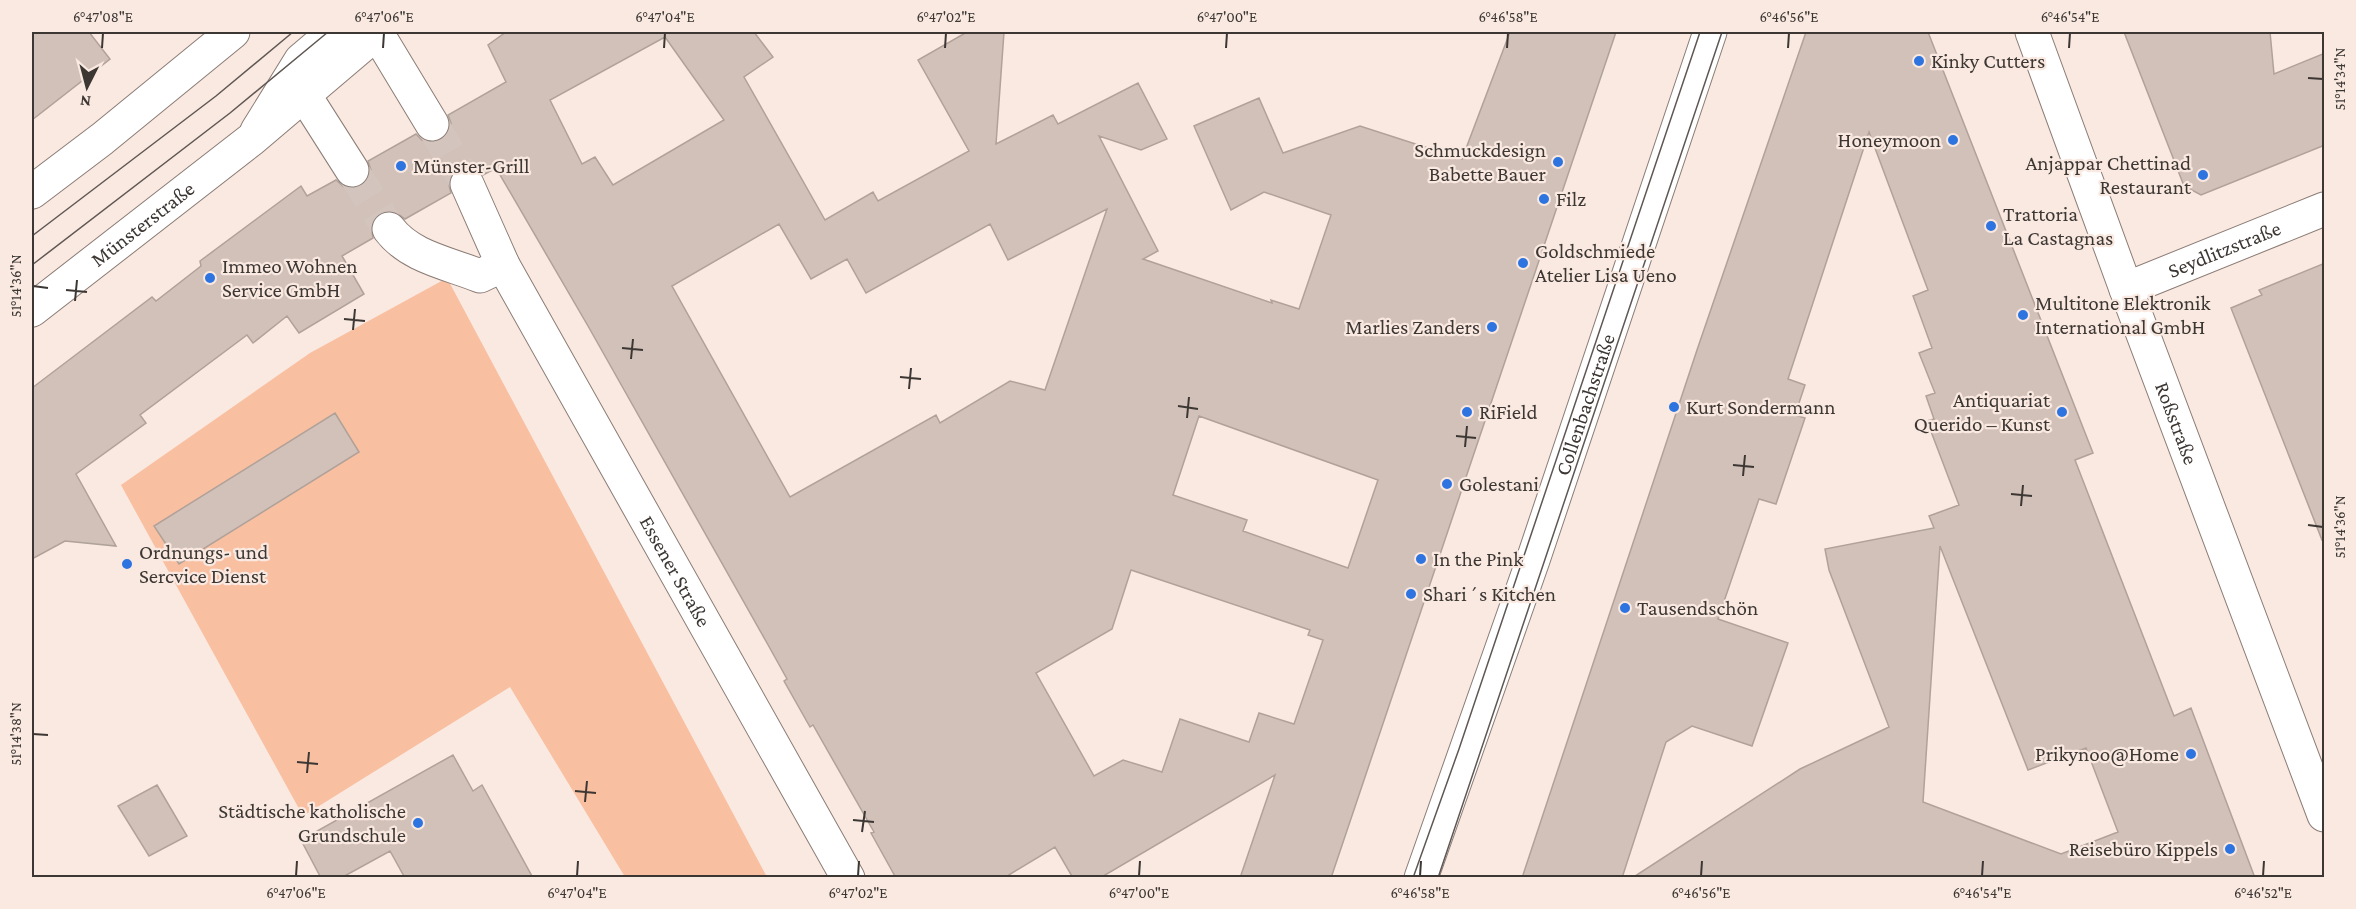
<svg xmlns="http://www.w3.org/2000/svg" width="2356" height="909" font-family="'Crimson Pro',serif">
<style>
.green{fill:#f9bfa1}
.building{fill:#d1c1b9;stroke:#b0a199;stroke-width:1.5;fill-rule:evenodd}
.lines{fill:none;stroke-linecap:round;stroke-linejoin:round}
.street-tunnel{stroke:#d3c5be;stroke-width:33;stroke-dasharray:33 16;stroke-linecap:butt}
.street-casing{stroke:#8b7c75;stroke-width:35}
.secondary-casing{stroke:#8b7c75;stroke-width:35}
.street{stroke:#fff;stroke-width:33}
.secondary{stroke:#fff;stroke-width:33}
.tram{stroke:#5f5753;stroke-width:1.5}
.ticks{fill:none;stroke:#3d3734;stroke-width:2}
.poi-dot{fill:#2d74e0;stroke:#f9e9e1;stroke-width:2}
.labels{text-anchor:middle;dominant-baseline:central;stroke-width:4.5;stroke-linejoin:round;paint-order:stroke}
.poi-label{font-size:21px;fill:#3d3734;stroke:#f9e9e1;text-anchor:start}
.street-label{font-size:21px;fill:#3d3734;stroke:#f9e9e1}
.neatline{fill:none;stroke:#3d3734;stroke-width:2}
.ticks-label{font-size:15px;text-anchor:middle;fill:#3d3734}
</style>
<rect width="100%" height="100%" fill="#f9e9e1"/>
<path class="green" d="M447 278 767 877H625L510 687 303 816 121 485 310 353Z"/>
<path class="building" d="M32 32H89L110 59 32 120Z
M506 32H754L773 57 744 77 825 220 873 192 878 201 969 151 918 60 967 32H1004L996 144 1053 115 1058 124 1138 83 1167 139 1141 150 1099 136 1158 251 1143 259 1272 303 1271 300 1299 309 1331 215 1264 192 1231 210 1194 126 1259 98 1283 153 1360 126 1462 159 1510 32H1616L1331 878H1240L1275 775 1100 878H1073L1055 847 1004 878H896L871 833 874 832 813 725 810 727 784 681 787 679 767 643 588 326 496 168 483 175 478 169 470 165 459 167 452 173 448 181 451 193 405 219 394 211H384L377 215 371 224 373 238 342 256 364 294 299 333 287 316 253 343 247 335 140 415 146 423 76 474 116 546 65 541 32 559V388L152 297 156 301 201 266 200 261 301 186 307 196 336 180 344 187 352 189 362 186 369 178 371 170 368 161 416 134 422 140 432 143 442 140 449 132 451 123 448 115 506 82 488 45ZM665 37 724 120 613 185 595 157 582 164 550 100ZM1107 209 1045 390 1010 381 940 423 936 415 790 497 672 286 779 224 811 279 847 259 866 293 990 224 1008 260ZM1199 416 1378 480 1348 568 1243 531 1247 520 1173 495ZM1131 570 1310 630 1308 635 1323 640 1294 724 1259 713 1249 742 1180 719 1162 772 1123 760 1094 776 1036 673 1112 629Z
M1806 32H1928L2093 453 2075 460 2174 716 2191 708 2255 878H1632L1800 769 1889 727 1829 570 1825 549 1934 528 1929 516 1959 505 1927 421 1934 419 1926 396 1935 393 1919 353 1932 348 1913 296 1928 290 1869 132 1788 379 1805 385 1795 415 1805 418 1776 504 1759 499 1718 619 1788 643 1752 746 1692 726 1666 742 1622 878H1522L1697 350ZM1940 546 2028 770 2086 748 2118 832 2061 854 1923 802Z
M2124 32H2270L2274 74 2325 53V145L2201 195 2184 186Z
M2325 263V539L2322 540 2231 308 2262 295 2259 290Z
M335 413 359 452 179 564 154 526Z
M453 755 473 791 482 785 533 878H405L390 851 341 878H321L301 840Z
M157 785 187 836 149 856 118 806Z"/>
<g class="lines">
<path class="street-tunnel" d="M432 124 467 184
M352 170 389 229"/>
<g class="street-casing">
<g id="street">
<path d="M377 33 432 124"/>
<path d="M303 93 352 170"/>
<path d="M257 131 301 60 334 32"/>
<path id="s1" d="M467 184 503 265 848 878"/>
<path d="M389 229C410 257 448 263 480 276L503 265"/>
<path id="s2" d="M2126 289 2324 209"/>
<path id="s3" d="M1421 878 1533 560 1710 32"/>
</g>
</g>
<g class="secondary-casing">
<g id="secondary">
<path id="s4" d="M2032 32 2126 289 2324 815"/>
<path d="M32 192 102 139 233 32"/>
<path id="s5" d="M32 310 252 139 378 32"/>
</g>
</g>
<use href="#street" class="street"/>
<use href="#secondary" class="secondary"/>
<path class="tram" d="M32 236 216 96 293 32
M32 265 230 113 328 32
M1413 878 1459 749 1700 32
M1438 878 1722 32"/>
</g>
<path class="ticks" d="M102 48 103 33M383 48 384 33M664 48 665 33M945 48 946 33M1226 48 1227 33M1507 48 1508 33M1788 48 1789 33M2069 48 2070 33M2308 78 2323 79M33 286 48 288M66 290 87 292M75 301 77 280M344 319 365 321M353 330 355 309M622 348 643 350M631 359 633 339M900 377 921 379M909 389 911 368M1178 406 1198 409M1187 418 1189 397M1456 436 1476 438M1465 447 1467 426M1733 465 1754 467M1743 476 1745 455M2011 494 2032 496M2021 506 2023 485M2308 525 2323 527M33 734 48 735M297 762 318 764M307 773 309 752M575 791 596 793M585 802 587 781M853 820 874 822M862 832 865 811M296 876 297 861M577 876 578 861M858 876 859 861M1139 876 1140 861M1420 876 1421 861M1701 876 1702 861M1982 876 1983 861M2263 876 2264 861"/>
<g class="poi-dot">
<circle cx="1919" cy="61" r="6"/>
<circle cx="1953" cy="140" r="6"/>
<circle cx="1558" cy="162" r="6"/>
<circle cx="401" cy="166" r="6"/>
<circle cx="2203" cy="175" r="6"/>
<circle cx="1544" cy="199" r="6"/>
<circle cx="1991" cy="226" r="6"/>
<circle cx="1523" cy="263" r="6"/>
<circle cx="210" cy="278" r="6"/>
<circle cx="2023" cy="315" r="6"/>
<circle cx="1492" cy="327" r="6"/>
<circle cx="1674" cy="407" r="6"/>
<circle cx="1467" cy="412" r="6"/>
<circle cx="2062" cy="412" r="6"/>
<circle cx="1447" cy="484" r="6"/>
<circle cx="1421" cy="559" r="6"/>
<circle cx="127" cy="564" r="6"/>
<circle cx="1411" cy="594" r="6"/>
<circle cx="1625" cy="608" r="6"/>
<circle cx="2191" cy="754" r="6"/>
<circle cx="418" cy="823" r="6"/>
<circle cx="2230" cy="849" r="6"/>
</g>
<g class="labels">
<g class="poi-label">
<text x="1931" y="61">Kinky Cutters</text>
<text x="1941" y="140" text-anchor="end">Honeymoon</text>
<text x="1546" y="150" text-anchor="end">Schmuckdesign<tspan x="1546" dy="24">Babette Bauer</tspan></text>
<text x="2191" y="163" text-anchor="end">Anjappar Chettinad<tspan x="2191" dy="24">Restaurant</tspan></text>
<text x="413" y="166">Münster-Grill</text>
<text x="1556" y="199">Filz</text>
<text x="2003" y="214">Trattoria<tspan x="2003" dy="24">La Castagnas</tspan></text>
<text x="1535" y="251">Goldschmiede<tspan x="1535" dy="24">Atelier Lisa Ueno</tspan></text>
<text x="222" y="266">Immeo Wohnen<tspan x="222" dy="24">Service GmbH</tspan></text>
<text x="2035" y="303">Multitone Elektronik<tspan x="2035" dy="24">International GmbH</tspan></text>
<text x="1480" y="327" text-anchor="end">Marlies Zanders</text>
<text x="2050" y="400" text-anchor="end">Antiquariat<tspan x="2050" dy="24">Querido – Kunst</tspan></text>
<text x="1686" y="407">Kurt Sondermann</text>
<text x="1479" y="412">RiField</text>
<text x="1459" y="484">Golestani</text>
<text x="139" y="552">Ordnungs- und<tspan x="139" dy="24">Sercvice Dienst</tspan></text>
<text x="1433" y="559">In the Pink</text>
<text x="1423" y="594">Shari´s Kitchen</text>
<text x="1637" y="608">Tausendschön</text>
<text x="2179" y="754" text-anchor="end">Prikynoo@Home</text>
<text x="406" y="811" text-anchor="end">Städtische katholische<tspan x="406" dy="24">Grundschule</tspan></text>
<text x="2218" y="849" text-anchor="end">Reisebüro Kippels</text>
</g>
<g class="street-label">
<text stroke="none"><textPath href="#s5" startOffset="140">Münsterstraße</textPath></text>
<text stroke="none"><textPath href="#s2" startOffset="106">Seydlitzstraße</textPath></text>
<text stroke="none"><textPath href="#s3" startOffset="501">Collenbachstraße</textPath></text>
<text stroke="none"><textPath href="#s4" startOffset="417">Roßstraße</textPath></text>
<text stroke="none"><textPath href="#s1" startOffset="440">Essener Straße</textPath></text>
</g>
</g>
<rect width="2356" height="909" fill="none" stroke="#f9e9e1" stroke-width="66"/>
<g transform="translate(87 87) rotate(186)" stroke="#f9e9e1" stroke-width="4.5" paint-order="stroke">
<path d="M0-4.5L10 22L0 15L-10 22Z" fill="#3d3734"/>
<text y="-9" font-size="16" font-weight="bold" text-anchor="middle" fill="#3d3734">N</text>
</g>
<rect x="33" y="33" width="2290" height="843" class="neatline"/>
<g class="ticks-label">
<text x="103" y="22">6°47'08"E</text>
<text x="384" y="22">6°47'06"E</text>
<text x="665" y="22">6°47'04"E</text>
<text x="946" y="22">6°47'02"E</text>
<text x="1227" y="22">6°47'00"E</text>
<text x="1508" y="22">6°46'58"E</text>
<text x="1789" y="22">6°46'56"E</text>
<text x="2070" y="22">6°46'54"E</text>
<text transform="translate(2340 79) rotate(-90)" y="5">51°14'34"N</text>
<text transform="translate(16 286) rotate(-90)" y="5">51°14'36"N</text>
<text transform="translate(2340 527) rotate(-90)" y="5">51°14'36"N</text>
<text transform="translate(16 734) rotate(-90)" y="5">51°14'38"N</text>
<text x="296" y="898">6°47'06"E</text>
<text x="577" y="898">6°47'04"E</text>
<text x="858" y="898">6°47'02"E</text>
<text x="1139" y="898">6°47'00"E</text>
<text x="1420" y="898">6°46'58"E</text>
<text x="1701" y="898">6°46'56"E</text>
<text x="1982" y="898">6°46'54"E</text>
<text x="2263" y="898">6°46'52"E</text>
</g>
</svg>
